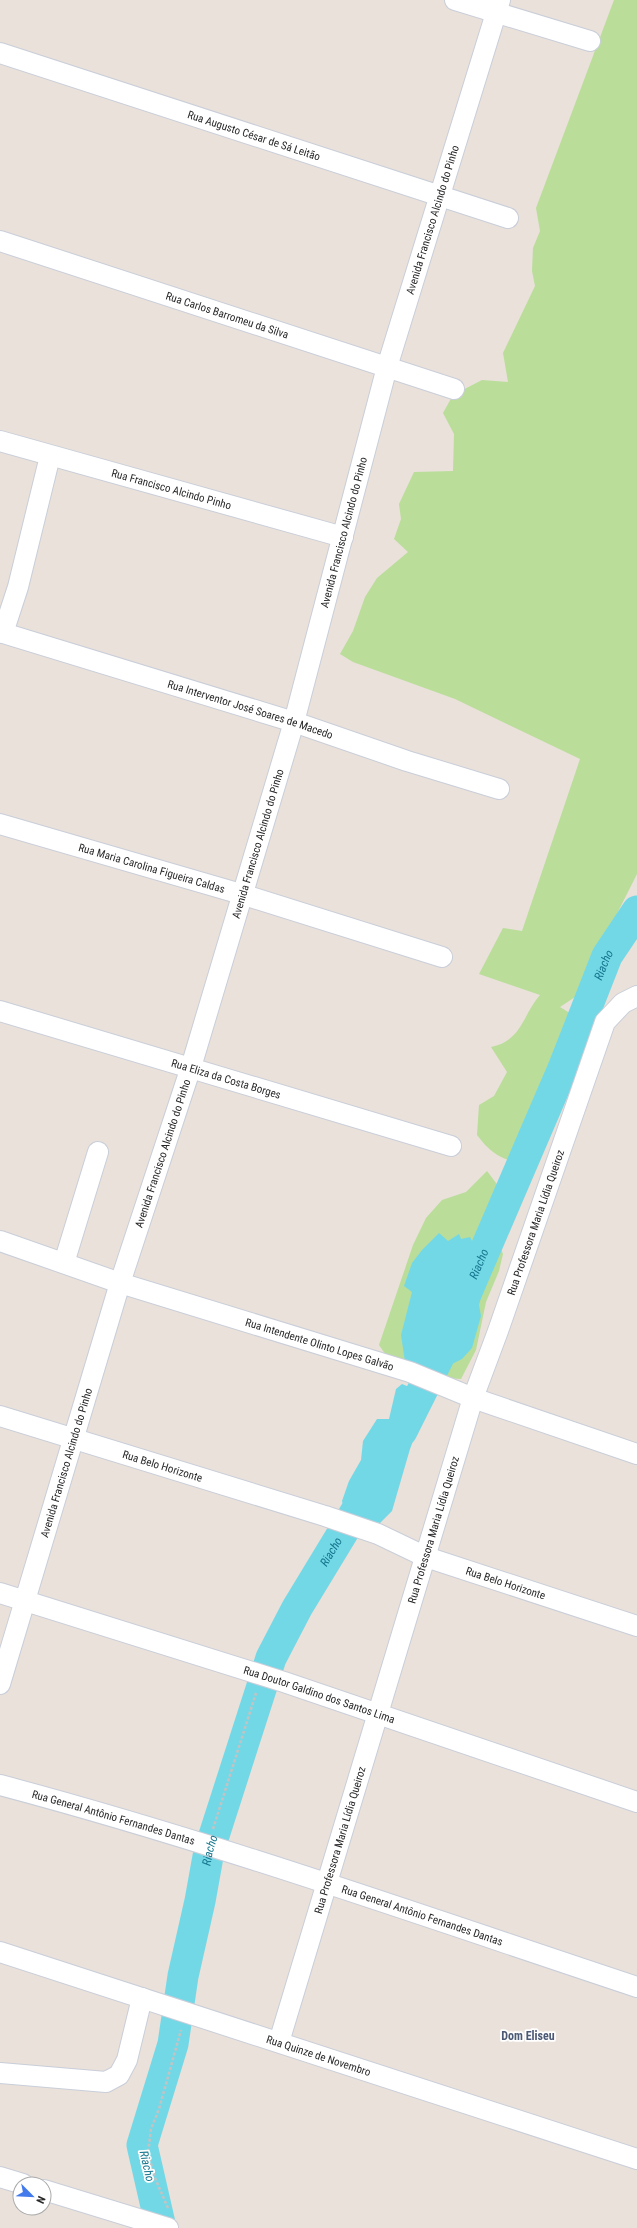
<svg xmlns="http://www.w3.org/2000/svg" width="637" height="2228" font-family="'Roboto Condensed',sans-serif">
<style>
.green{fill:#badd9a}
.water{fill:#73d8e6}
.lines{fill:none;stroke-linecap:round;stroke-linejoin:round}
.river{stroke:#73d8e6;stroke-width:31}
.minor-casing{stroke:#c9ced9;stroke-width:22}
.path{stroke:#c3c3c3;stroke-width:2.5;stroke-dasharray:3 2;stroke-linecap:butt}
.minor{stroke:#fff;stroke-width:20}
.labels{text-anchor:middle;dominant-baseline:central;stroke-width:3.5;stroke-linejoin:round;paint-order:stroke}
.street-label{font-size:11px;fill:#282828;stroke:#fff}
.water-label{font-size:12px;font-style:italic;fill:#16768e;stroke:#fff}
.neighbourhood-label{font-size:12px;font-weight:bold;fill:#4c5975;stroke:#fff}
</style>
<rect width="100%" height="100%" fill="#e9e1da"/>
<path class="green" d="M614 0H637V874L575 997 560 1007 589 1025 536 1166C507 1161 495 1159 477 1135L479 1105 494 1096 507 1072 491 1047C522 1041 523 1014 540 995L479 974 503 928 522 931 580 759 455 699 353 662 340 654 353 631 365 597 377 578 408 552 394 539 401 519 399 504 414 472 453 471 454 434 443 413 453 395 482 380 508 382 503 353 535 286 532 271 533 248 540 231 536 208Z
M487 1171 499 1187 488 1218 503 1254 499 1271 486 1302 476 1350 461 1379 445 1378 390 1361 379 1345 413 1245 426 1218 442 1200 466 1192Z"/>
<path class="water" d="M439 1233 448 1241 459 1234 461 1239 470 1237 479 1255V1284L475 1293 481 1296 479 1305 481 1316 472 1348 462 1359 446 1367 424 1366 405 1362 401 1335 412 1292 404 1286 412 1263 422 1250Z
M402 1384 414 1389 424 1396V1412L410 1449 392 1511 380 1523 359 1520 345 1513 342 1501 349 1481 361 1460 363 1441 377 1419H389L396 1389Z"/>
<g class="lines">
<g class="river">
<path id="s1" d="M402 1431 439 1357 564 1066 607 956 637 911"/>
<path id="s2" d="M161 2228 142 2145 173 2044 183 1976 200 1901 209 1851 271 1658 297 1608 365 1496"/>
</g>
<g class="minor-casing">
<g id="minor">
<path d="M455 0 590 41"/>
<path id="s3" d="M0 53 508 218"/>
<path id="s4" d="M0 241 454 389"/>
<path id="s5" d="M0 441 343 537"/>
<path id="s6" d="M0 632 294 722 407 761 499 789"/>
<path d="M3 633 18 587 50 456"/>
<path id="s7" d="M0 824 241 894 442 957"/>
<path id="s8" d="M0 1011 451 1146"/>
<path id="s9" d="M0 1241 120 1283 410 1372 473 1398 637 1454"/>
<path d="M64 1263 98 1152"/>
<path id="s10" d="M0 1416 325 1516 378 1534 426 1557 637 1626"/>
<path id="s11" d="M0 1593 284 1682 637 1802"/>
<path id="s12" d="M0 1684 120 1283 191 1067 294 722 387 367 500 0"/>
<path id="s13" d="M0 1785C215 1842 426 1917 637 1987"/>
<path id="s14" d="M0 1952 637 2159"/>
<path id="s15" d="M279 2042 473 1398 498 1331 605 1022 623 1003 637 996"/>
<path d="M0 2073 106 2082 119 2075 127 2060 142 1998"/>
<path d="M0 2177 23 2184"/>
<path d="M44 2190 168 2228"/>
</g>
</g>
<path class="path" d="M213 1829 256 1693
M168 2208 155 2178 148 2153 151 2129 159 2109 181 2030"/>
<use href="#minor" class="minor"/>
</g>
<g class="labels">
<g class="street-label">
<text stroke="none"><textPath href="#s3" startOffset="267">Rua Augusto César de Sá Leitão</textPath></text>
<text stroke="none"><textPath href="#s12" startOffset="1527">Avenida Francisco Alcindo do Pinho</textPath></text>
<text stroke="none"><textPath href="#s4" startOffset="239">Rua Carlos Barromeu da Silva</textPath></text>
<text stroke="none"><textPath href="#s5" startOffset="178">Rua Francisco Alcindo Pinho</textPath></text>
<text stroke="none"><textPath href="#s12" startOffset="1202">Avenida Francisco Alcindo do Pinho</textPath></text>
<text stroke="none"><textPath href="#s6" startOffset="262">Rua Interventor José Soares de Macedo</textPath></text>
<text stroke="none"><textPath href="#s12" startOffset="879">Avenida Francisco Alcindo do Pinho</textPath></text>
<text stroke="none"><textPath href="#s7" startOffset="158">Rua Maria Carolina Figueira Caldas</textPath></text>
<text stroke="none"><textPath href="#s8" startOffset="236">Rua Eliza da Costa Borges</textPath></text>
<text stroke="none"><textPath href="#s12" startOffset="555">Avenida Francisco Alcindo do Pinho</textPath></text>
<text stroke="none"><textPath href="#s15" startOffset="859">Rua Professora Maria Lídia Queiroz</textPath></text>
<text stroke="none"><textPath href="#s9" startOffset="336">Rua Intendente Olinto Lopes Galvão</textPath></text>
<text stroke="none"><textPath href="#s12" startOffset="231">Avenida Francisco Alcindo do Pinho</textPath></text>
<text stroke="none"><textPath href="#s10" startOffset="170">Rua Belo Horizonte</textPath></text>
<text stroke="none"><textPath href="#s15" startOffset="535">Rua Professora Maria Lídia Queiroz</textPath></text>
<text stroke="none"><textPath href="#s10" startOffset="533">Rua Belo Horizonte</textPath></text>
<text stroke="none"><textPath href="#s11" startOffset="335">Rua Doutor Galdino dos Santos Lima</textPath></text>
<text stroke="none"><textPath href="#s13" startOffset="118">Rua General Antônio Fernandes Dantas</textPath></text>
<text stroke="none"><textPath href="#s15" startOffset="211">Rua Professora Maria Lídia Queiroz</textPath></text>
<text stroke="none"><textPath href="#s13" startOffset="442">Rua General Antônio Fernandes Dantas</textPath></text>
<text stroke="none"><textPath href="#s14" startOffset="335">Rua Quinze de Novembro</textPath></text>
</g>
<g class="water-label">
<text stroke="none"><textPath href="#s1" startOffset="508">Riacho</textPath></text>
<text stroke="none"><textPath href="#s1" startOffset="184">Riacho</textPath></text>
<text stroke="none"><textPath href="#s2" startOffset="712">Riacho</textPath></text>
<text stroke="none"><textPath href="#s2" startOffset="388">Riacho</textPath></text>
<text transform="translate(147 2166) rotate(77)">Riacho</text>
</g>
<g class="neighbourhood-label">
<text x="528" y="2036">Dom Eliseu</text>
</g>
</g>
<g transform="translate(32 2196) rotate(114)"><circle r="19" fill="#ffffff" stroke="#a9a9a9"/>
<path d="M0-3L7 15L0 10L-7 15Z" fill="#437bed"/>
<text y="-6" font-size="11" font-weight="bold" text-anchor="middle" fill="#282828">N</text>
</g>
</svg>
